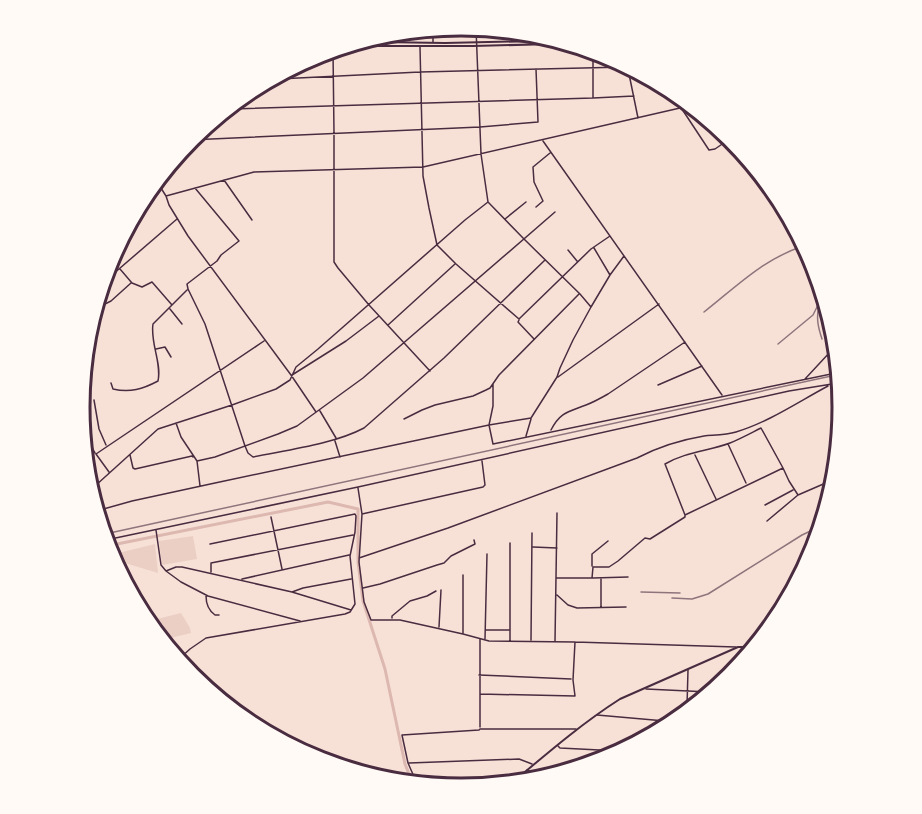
<svg xmlns="http://www.w3.org/2000/svg" width="922" height="814" font-family="Raleway,sans-serif">
<style>
.green{fill:#ebcfc5}
.lines{fill:none;stroke-linecap:round;stroke-linejoin:round}
.canal{stroke:#dcb8b0;stroke-width:3}
.minor{stroke:#4a2c40;stroke-width:1.5}
.secondary{stroke:#4a2c40;stroke-width:2}
.primary{stroke:#4a2c40;stroke-width:2}
.rail{stroke:#8f747c;stroke-width:1.5}
.rim{fill:none;stroke:#4a2c40;stroke-width:3}
</style>
<rect width="100%" height="100%" fill="#f7e1d7"/>
<path class="green" d="M193 536 197 559 162 565 159 541Z
M155 544 158 573 125 563H116L110 555Z
M181 613 190 628 191 633 166 639 153 620Z"/>
<g class="lines">
<path class="canal" d="M107 546 328 502 358 509V562L363 601 385 669 405 764 411 779"/>
<path class="minor" d="M476 28 481 154 488 202 524 239 580 294 591 307
M433 42V31
M420 47 423 176 429 208 437 245 456 264 519 319 591 249 610 236
M333 51 334 133V262L338 268 369 305 430 371
M593 52V98
M628 69 638 118
M278 79 420 72 626 67
M676 100 709 150 715 149 731 138
M233 109 593 98 634 96
M189 140 480 127 538 122 536 69
M543 141 722 395
M224 180 252 220
M159 185 166 196 169 205 188 236 291 375 316 412
M166 196 254 172 423 167 680 108
M536 207 543 201 534 182 533 167 550 153
M505 219 526 202
M594 248 610 275
M568 250 577 261
M120 269 132 283 142 287 152 282 172 305
M105 281 177 219
M188 289 205 324 245 446 248 453 253 457C287 450 334 444 364 428L444 358 545 260
M188 289 187 284 217 261 221 255 239 241 195 188
M99 307 111 301 131 283
M170 309 182 324
M519 320 518 322 534 339
M388 325 455 264
M156 349 165 347 171 357
M830 372 831 369 834 366
M292 375 346 341 379 316
M558 377 659 304
M805 379 831 351
M111 383 113 389C130 393 143 389 158 381 162 363 150 343 153 324L187 290
M493 384V406L489 425 493 444 836 373
M658 385 702 366
M83 389 85 387 84 385
M94 400 99 429 106 445
M320 411 336 438
M404 419 422 410 435 405 473 396 486 390 490 388 499 375 579 294
M176 423 181 437 197 461 215 457 278 434 297 426 363 378 555 212
M761 428C751 433 740 439 730 443 709 451 685 452 665 464L685 515 783 468
M761 428 783 468 789 481 798 495
M551 430C560 412 568 412 586 405 594 402 601 398 608 394L685 342
M526 436 531 419
M86 438 95 453
M335 441 340 457
M728 444 746 483
M130 455 133 468 135 469 192 456 193 457
M695 455 716 499
M197 461 200 486
M109 472 96 454 264 341
M95 486 158 429 232 405 276 389 290 380 296 367 318 349 465 220 488 202
M358 488 362 514 359 562 364 602 371 620H400L463 634 489 641 575 642 736 647
M765 505 793 490
M100 510 132 501 215 483 489 425 531 418 557 377 560 368 573 340 591 307 610 275 624 256
M362 514 483 487 485 485 482 461
M271 517 282 569
M767 521 798 495 828 482
M156 530 161 565 166 571 181 582 208 596 300 621
M106 540 358 487 789 391 838 383
M510 543V641
M533 547 557 548
M359 558 448 528 637 458C658 447 680 440 704 436 714 435 726 435 736 432 769 422 798 402 828 386
M592 566V554L608 541
M166 571 176 567H182L292 592 351 610
M211 572V563L353 535
M556 578H592L593 567H609L618 561 645 538 650 539 685 517V515
M593 578 628 577
M242 579 349 555
M363 588 380 584 437 565 444 563 451 556 475 544 474 540
M292 592 303 588 351 579
M557 595 568 605 577 608 626 607
M206 596C206 604 208 610 215 615H219
M601 607V579
M392 618V616L410 601 427 596 436 591
M439 627 441 590
M486 630H509
M463 633V575
M480 639V727
M485 639 487 554
M531 640 532 533
M555 641 557 513
M179 659 190 649 206 638 345 614 350 612 355 604 350 556 355 532 356 516 355 514 210 544
M479 675 571 679
M646 689 709 692
M480 694 575 696 573 680 575 642
M687 706 688 670
M597 715 665 721
M558 746 560 748 619 751
M409 763 519 759 532 764
M527 770 534 774
M415 779 408 763 402 735 479 730 480 729H576
M454 787 474 786"/>
<path class="secondary" d="M519 777C551 750 584 722 620 699L738 647H751"/>
<path class="primary" d="M379 42 445 43 539 41
M360 46H473L553 44"/>
<path class="rail" d="M819 306C816 318 818 327 822 339
M704 312C737 286 762 260 803 246
M778 344 813 315 821 299
M105 534 836 375
M641 592 680 593
M672 598 692 599 708 594 802 535 819 527"/>
</g>
<path d="M0 0H922V814H0ZM90 407a371 371 0 1 1 742 0a371 371 0 1 1-742 0Z" fill="#fffaf5" fill-rule="evenodd"/>
<path class="rim" d="M90 407a371 371 0 1 1 742 0a371 371 0 1 1-742 0Z"/>
</svg>
